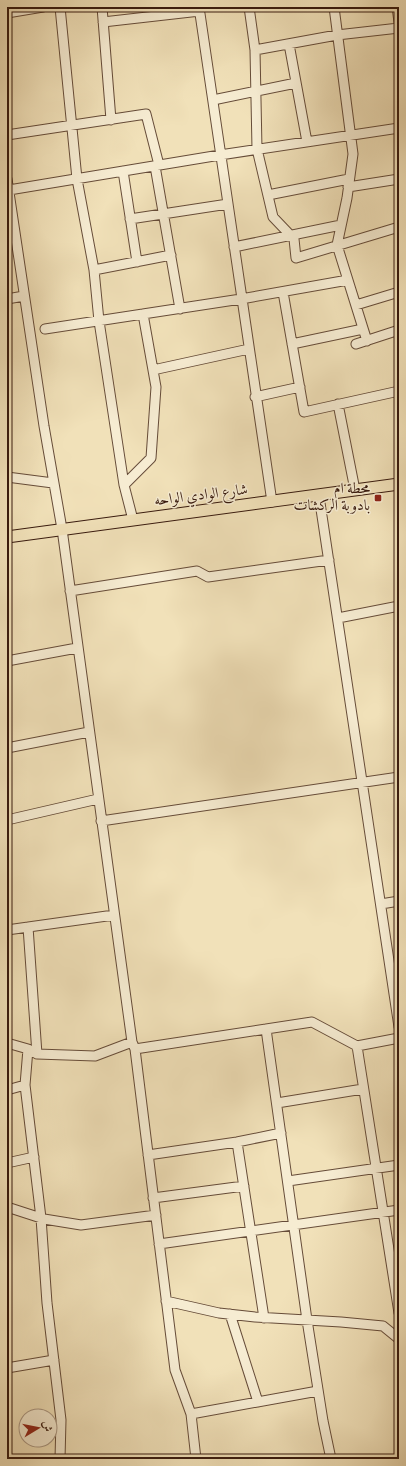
<svg xmlns="http://www.w3.org/2000/svg" width="406" height="1466" font-family="'Sorts Mill Goudy',Amiri,serif">
<style>
.lines{fill:none;stroke-linecap:round;stroke-linejoin:round}
.minor-casing{stroke:#664c39;stroke-width:11}
.major-casing{stroke:#381a0e;stroke-width:13}
.minor{stroke:#f6ecd2;stroke-width:9}
.major{stroke:#f1e1b9;stroke-width:11}
.poi-dot{fill:#8f2418;stroke:#f6ecd2;stroke-width:1.5}
.labels{text-anchor:middle;dominant-baseline:central;stroke-width:3;stroke-linejoin:round;paint-order:stroke}
.poi-label{font-size:15px;fill:#381a0e;stroke:#f6ecd2;text-anchor:end}
.street-label{font-size:15px;fill:#381a0e;stroke:#f6ecd2}
</style>
<rect width="100%" height="100%" fill="#f1e1b9"/>
<filter id="stains"><feTurbulence type="fractalNoise" baseFrequency=".005" numOctaves="4"/><feColorMatrix values="0 0 0 0 .2 0 0 0 0 .09 0 0 0 0 .02 0 0 0 .5 -.17"/></filter>
<radialGradient id="worn" r=".72"><stop offset=".6" stop-color="#630" stop-opacity="0"/><stop offset="1" stop-color="#630" stop-opacity=".3"/></radialGradient>
<g class="lines">
<g class="minor-casing">
<path id="minor" d="M60 7 77 179 94 270 99 321 124 485 133 520
M102 7 111 120
M199 7 272 502
M249 7 255 50 257 149 273 217 294 239 296 258 399 227
M334 7 353 154 347 198 337 245 367 341
M397 7 399 22
M7 13 43 7
M103 22 200 11
M289 44 307 142
M255 50 337 35 399 28
M213 100 296 83
M7 135 146 114 159 165
M155 166 180 309
M123 171 137 262
M7 179 44 426 62 529 132 1042 135 1049 175 1370 191 1414 196 1459
M348 187 399 179
M9 190 220 155 399 128
M268 195 349 179
M130 219 228 204
M234 247 341 225
M94 270 171 255
M283 292 304 412 399 391
M7 299 24 296
M356 305 399 292
M45 329 241 299 348 280
M292 344 363 329
M356 344 399 330
M153 370 249 349
M255 397 300 387
M338 404 355 490
M7 477 53 483
M124 485 151 458 156 387 143 314
M319 496 399 1027
M70 591 197 571 208 577 329 560
M338 618 399 606
M7 661 77 648
M7 748 89 732
M7 820 98 799
M101 821 399 777
M381 904 399 901
M28 927 37 1054
M7 930 114 915
M266 1029 307 1320 323 1421 331 1459
M7 1043 28 1049 37 1054 95 1056 132 1042
M357 1046 399 1313
M28 1049 25 1085 41 1218 47 1303 61 1420 60 1459
M135 1049 312 1022 357 1046 399 1038
M7 1090 25 1085
M277 1103 363 1089
M237 1142 264 1318
M148 1155 237 1142 281 1133
M7 1163 34 1157
M288 1181 399 1165
M153 1198 244 1186
M7 1207 44 1219 81 1225 156 1215
M159 1244 399 1210
M166 1301 219 1313 255 1317 341 1322 383 1326 399 1339
M230 1314 258 1402
M7 1368 54 1360
M191 1414 318 1391"/>
</g>
<g class="major-casing">
<path id="major" d="M7 537 399 484"/>
</g>
<use href="#minor" class="minor"/>
<use href="#major" class="major"/>
</g>
<rect class="poi-dot" x="374" y="494" width="8" height="8" rx="2"/>
<g class="labels">
<g class="poi-label">
<text x="370" y="489">محطة ام<tspan x="370" dy="17">بادوبة الركشات</tspan></text>
</g>
<g class="street-label">
<text transform="translate(201 496) rotate(-7)">شارع الوادي الواحه</text>
</g>
</g>
<rect width="406" height="1466" fill="none" stroke="#f1e1b9" stroke-width="24"/>
<rect x="8" y="8" width="390" height="1450" fill="none" stroke="#381a0e" stroke-width="2"/>
<rect x="12" y="12" width="382" height="1442" fill="none" stroke="#381a0e"/>
<g transform="translate(38 1428) rotate(80)"><circle r="19" fill="#f6ecd2" stroke="#aa9884"/>
<path d="M0-3L7 15L0 10L-7 15Z" fill="#8f2418"/>
<text y="-6" font-size="11" font-weight="bold" text-anchor="middle" fill="#381a0e">ش</text>
</g>
<rect width="100%" height="100%" filter="url(#stains)"/>
<rect width="100%" height="100%" fill="url(#worn)"/>
</svg>
